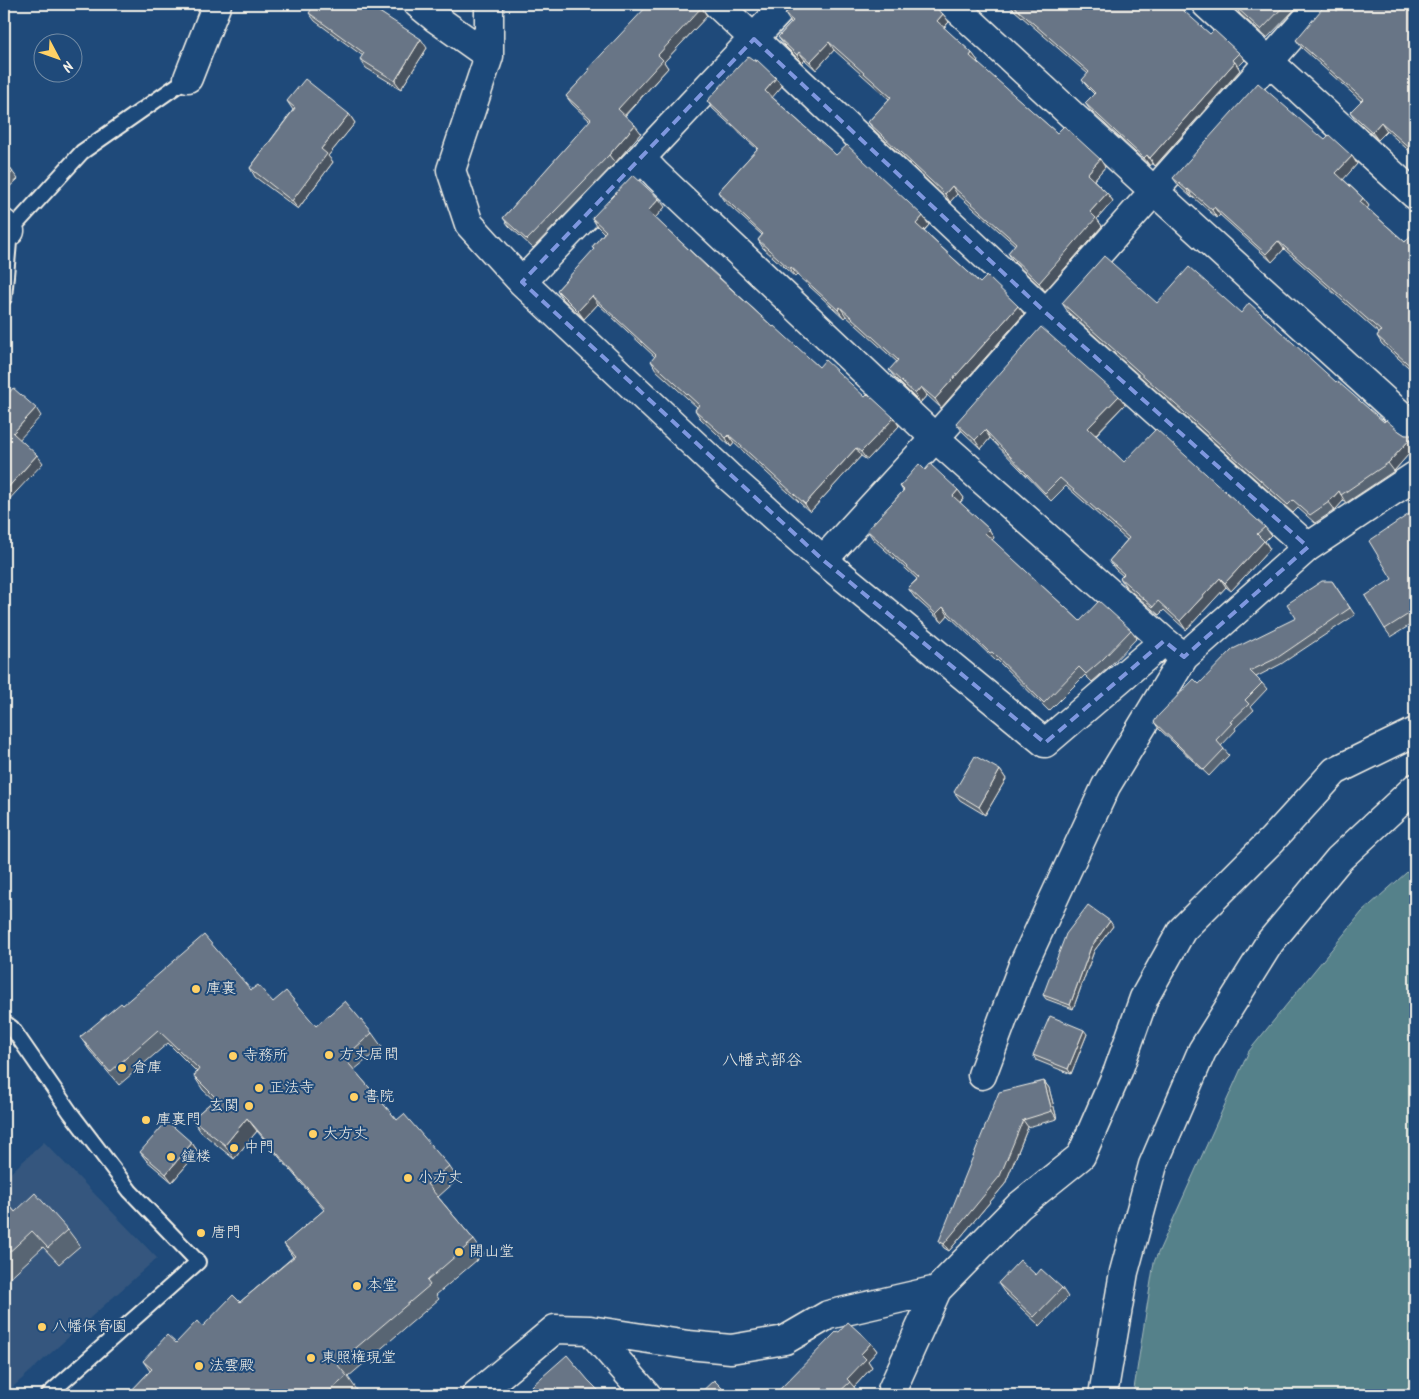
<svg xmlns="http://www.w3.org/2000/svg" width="1419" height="1399" font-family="Kalam,'Klee One',sans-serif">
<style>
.built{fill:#35577e}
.green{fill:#55818a;stroke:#a4b9b9}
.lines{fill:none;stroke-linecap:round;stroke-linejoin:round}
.service-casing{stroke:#f4f1e8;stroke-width:18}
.minor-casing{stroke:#f4f1e8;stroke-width:31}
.tertiary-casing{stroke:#f4f1e8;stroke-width:31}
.service{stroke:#1f4a7a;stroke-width:14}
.minor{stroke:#1f4a7a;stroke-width:28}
.tertiary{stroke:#1f4a7a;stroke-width:28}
.wall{fill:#596573;stroke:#f4f1e8}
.shaded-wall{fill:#48525e;stroke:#f4f1e8}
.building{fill:#677586;stroke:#f4f1e8}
.marked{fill:none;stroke:#7e97df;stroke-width:4;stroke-dasharray:10 6;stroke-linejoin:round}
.poi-dot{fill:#ffd166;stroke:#1f4a7a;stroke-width:2}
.labels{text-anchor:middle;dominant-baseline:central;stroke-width:4;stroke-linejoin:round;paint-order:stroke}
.poi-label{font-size:15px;fill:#f4f1e8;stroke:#1f4a7a;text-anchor:start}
.neighbourhood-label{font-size:16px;fill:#f4f1e8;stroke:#1f4a7a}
</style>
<rect width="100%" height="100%" fill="#1f4a7a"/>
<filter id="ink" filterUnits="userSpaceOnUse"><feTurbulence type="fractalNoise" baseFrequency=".02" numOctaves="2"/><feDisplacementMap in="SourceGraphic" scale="10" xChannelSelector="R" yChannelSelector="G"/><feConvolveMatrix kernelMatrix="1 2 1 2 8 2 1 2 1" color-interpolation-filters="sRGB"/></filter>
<g filter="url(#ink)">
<path class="built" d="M44 1142 157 1258 4 1395V1179Z"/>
<path class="green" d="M1415 865V1395H1133L1154 1262 1249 1051 1362 912Z"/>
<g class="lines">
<g class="service-casing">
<path id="service" d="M4 298 10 231 82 152 188 78
M4 1022 12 1028 70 1112 130 1191 198 1262 48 1395"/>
</g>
<g class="minor-casing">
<path id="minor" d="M418 4 434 17 489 56V4
M717 4 1045 312 1308 547
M786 4 641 158 657 175 935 438 823 560 1045 743 1164 641 1184 657
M952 4 1154 191 1415 428
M1206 4 1415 195
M489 56 451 170 469 224 522 282
M188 78 217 4
M641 158 522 282 728 476 823 560
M4 224 10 231
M1164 641 935 438 1320 4
M982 1075 1023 965 1106 786 1184 657 1308 547 1415 476
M590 1330 647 1395
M476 1395 555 1329 590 1330 688 1345 731 1349 785 1340 828 1315 937 1290 1019 1206 1081 1156 1118 1071 1144 998 1182 930 1272 840 1335 771 1415 732
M894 1395 892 1390 937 1290"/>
</g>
<g class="tertiary-casing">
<path id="tertiary" d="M1103 1395 1124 1272 1153 1165 1202 1051 1270 942 1339 859 1415 788"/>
</g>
<use href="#service" class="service"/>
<use href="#minor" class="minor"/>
<use href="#tertiary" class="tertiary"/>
</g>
<path class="wall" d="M444 4H451L447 7Z
M702 4V8L707 16 664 62 668 68 625 116 641 133 615 163 533 248 509 226 503 218 590 121 572 104 566 96 589 72 588 69Z
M1007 4H1169L1210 34 1239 53 1245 60 1238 67 1240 70 1155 166 1152 163 1150 166 1091 111 1085 103 1094 94 1088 88 1082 80 1088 74Z
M1237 4H1300L1267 38 1240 14 1235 6Z
M1415 4V156L1387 131 1378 140 1356 120 1350 112 1361 101 1302 48 1296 40 1337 11Z
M792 7 937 8 943 14 949 22 944 28 972 53 978 61 977 63 1057 133 1105 167 1094 180 1107 193 1113 201 1097 219 1102 226 1045 291 1013 261 1008 253 1015 245 957 194 950 202 874 130 868 122 889 99 834 50 816 70 805 60 802 63 784 45 778 37 791 23 785 14Z
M374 8 427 48 401 89 366 68 360 59 363 56 315 21 309 13Z
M782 86 772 97 836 155 929 225 924 231 980 283 1024 314 941 408 927 395 920 403 895 378 889 370 897 362 846 316 844 318 797 275 795 277 763 248 758 240 762 235 724 201 718 192 757 149 713 109 707 101Z
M287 101 349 114 355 123 328 156 333 162 298 209 255 177 250 168 293 110Z
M1318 135 1352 156 1357 164 1343 179 1363 198 1369 206 1367 208 1405 242 1415 230V373L1382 344 1377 336 1379 333 1284 249 1272 262 1220 215 1217 218 1193 197 1192 198 1179 186 1173 178Z
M4 161 18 179 4 192Z
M665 207 655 218 773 327 819 367 865 397 894 418 899 426 867 460 861 456 810 512 734 443 731 447 700 418 695 410 697 407 656 370 651 361 655 357 598 304 584 319 562 298 557 290 594 250 592 247 604 233 597 226 592 218Z
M1062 303H1157L1336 382 1384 422 1405 435 1415 437V447L1394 471 1346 503 1344 500 1335 510 1315 523 1298 508 1293 513 1068 312Z
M1415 390V407L1408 398Z
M1119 396 1125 404 1096 435 1124 462 1265 527 1271 535 1265 541 1270 549 1231 591 1226 587 1186 630 1164 610 1159 615 1126 587 1120 578 1123 576 1115 569 1109 561 1127 540 1066 486 1051 501 990 438 981 449 962 431 956 423Z
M925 470 958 490 964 498 960 503 989 529 994 538 992 540 1080 621 1131 630 1137 638 1108 668 1092 682 1085 675 1049 711 997 660 996 661 948 615 942 622 914 597 908 588 917 579 873 539 867 530 903 491 900 486Z
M1415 510V622L1391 637 1385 629 1392 579Z
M1332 581 1355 615 1281 664 1256 677 1262 683 1267 689 1251 706 1254 710 1235 728 1236 730 1221 746 1229 755 1209 776 1159 729 1154 722 1296 618Z
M1000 770 1006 779 985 815 960 800 954 792Z
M1113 926 1094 951 1073 1009 1046 999 1043 995Z
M251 990 316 1026 372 1033 382 1047 354 1070 397 1120 449 1166 458 1179 438 1197 474 1240 484 1254 436 1295 439 1299 348 1377 357 1390 350 1395H128L150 1371 143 1361 176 1343 240 1302 293 1257 284 1244 324 1210 257 1131 234 1159 201 1132 192 1119 214 1100 203 1090 194 1076 197 1072 168 1043 119 1085 90 1051 80 1037 123 1005Z
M1087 1034 1071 1074 1036 1060 1033 1055Z
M1044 1081 1049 1088 1057 1119 1028 1127 1005 1184 949 1251 944 1248 939 1241Z
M192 1143 198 1152 172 1182 146 1160 140 1152Z
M4 1199 15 1212 68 1230 80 1246 59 1264 43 1247 4 1283Z
M1036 1275 1062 1288 1068 1297 1040 1326 1004 1292 998 1283Z
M839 1332 871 1343 877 1351 868 1361 872 1367 854 1387 856 1390 851 1395H774Z"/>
<path class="shaded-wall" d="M699 4H702V8L707 16 664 62 668 68 623 117 618 109 658 55Z
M943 14 949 22 942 29 937 21Z
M421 39 427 48 401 89 395 81Z
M829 42 834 50 816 70 810 62Z
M799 52 805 60 802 63 797 55Z
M972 53 978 61 975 64 970 56Z
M1235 62 1240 70 1155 166 1150 158Z
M776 78 782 86 771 99 765 91Z
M349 114 355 123 328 156 333 162 298 209 292 201 321 149Z
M1381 122 1387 131 1378 140 1372 132Z
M635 125 641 133 615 163 609 155Z
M1147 155 1152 163 1150 166 1144 158Z
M1352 156 1357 164 1342 181 1336 173Z
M1100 159 1105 167 1092 182 1087 174Z
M952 186 957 194 950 202 945 194Z
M1188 189 1193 197 1192 198 1187 190Z
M1107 193 1113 201 1097 219 1102 226 1045 291 1039 283 1090 212Z
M1363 198 1369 206 1366 210 1360 202Z
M659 199 665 207 654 219 648 211Z
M1214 207 1220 215 1217 218 1212 210Z
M923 216 929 225 922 232 916 224Z
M1278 241 1284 249 1272 262 1266 254Z
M791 267 797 275 795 277 790 269Z
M592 296 598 304 584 319 578 311Z
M1018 306 1024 314 941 408 935 399Z
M840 307 846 316 844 318 838 310Z
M921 387 927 395 920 403 915 394Z
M1119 396 1125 404 1094 436 1088 428Z
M36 408 41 416 18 441 13 433Z
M894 418 899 426 867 460 861 452Z
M985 430 990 438 981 449 975 440Z
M729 435 734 443 731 447 726 438Z
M1414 435 1415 437V447L1394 471 1388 463Z
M856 448 861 456 810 512 805 504Z
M37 455 43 463 4 505V492Z
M958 490 964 498 958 504 953 496Z
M1339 491 1344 500 1335 510 1329 502Z
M989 529 994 538 991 541 985 533Z
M1264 541 1270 549 1231 591 1225 583Z
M1220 578 1226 587 1186 630 1180 621Z
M943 607 948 615 942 622 936 614Z
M1000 770 1006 779 985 815 979 807Z
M1110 921 1113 926 1094 951 1073 1009 1070 1005 1091 947Z
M1084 1030 1087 1034 1071 1074 1068 1069Z
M1044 1081 1049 1088 1057 1119 1052 1111Z
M247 1118 257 1131 234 1159 225 1145Z
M1023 1120 1028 1127 1005 1184 949 1251 944 1244Z
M192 1143 198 1152 172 1182 166 1174Z
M871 1343 877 1351 868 1361 872 1367 854 1387 847 1379 861 1354Z"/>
<path class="building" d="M315 4H367L421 39 395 81 360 59 364 53 309 13Z
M649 4H699L701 8 658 55 663 60 618 109 635 125 609 155 527 240 503 218 591 119 566 96 589 71 588 69Z
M793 4H934L935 7 943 14 937 21 972 53 970 56 1057 133 1064 126 1100 159 1087 174 1107 193 1090 212 1096 218 1039 283 1008 253 1016 243 952 186 945 194 868 122 891 97 829 42 810 62 799 52 797 55 778 37 793 21 785 14 792 7Z
M1011 4H1169L1172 7 1176 4 1210 34 1214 30 1239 53 1232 60 1235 62 1150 158 1147 155 1144 158 1085 103 1095 93 1082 80 1089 72Z
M1237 4H1286L1261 30 1235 6Z
M1326 4H1330L1337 11 1343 4H1415V153L1381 122 1372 132 1350 112 1363 99 1296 40Z
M748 56 756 62 757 60 776 78 765 91 836 155 847 145 923 216 916 224 980 283 987 276 1018 306 935 399 921 387 915 394 889 370 898 360 840 307 838 310 791 267 790 269 758 240 763 234 718 192 758 148 707 101Z
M305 79 349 114 321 149 327 154 292 201 250 168 295 108 287 101Z
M1258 83 1318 135 1319 134 1325 139 1329 135 1352 156 1336 173 1363 198 1360 202 1405 242 1415 230V370L1377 336 1381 331 1278 241 1266 254 1214 207 1212 210 1188 189 1187 190 1173 178Z
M4 161 13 172 4 180Z
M633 175 659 199 648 211 708 268 773 327 774 326 819 367 825 360 865 397 868 394 894 418 861 452 856 448 805 504 729 435 726 438 695 410 699 405 651 361 656 355 592 296 578 311 557 290 594 249 592 247 606 231 592 218Z
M1104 256 1157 303 1189 267 1241 313 1249 303 1336 382 1337 381 1384 422 1386 420 1399 431 1405 435H1414L1388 463 1341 495 1339 491 1329 502 1310 515 1293 500 1288 505 1062 303Z
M1041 327 1119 396 1088 428 1124 462 1156 429 1265 527 1257 534 1264 541 1225 583 1220 578 1180 621 1158 601 1153 607 1120 578 1124 574 1109 561 1129 538 1060 478 1045 493 985 430 975 440 956 423Z
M13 388 36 408 13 433 37 455 4 492V399Z
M1415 390V404L1408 398Z
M919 464 925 470 930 464 958 490 953 496 989 529 985 533 1080 621 1099 601 1131 630 1102 660 1086 674 1079 667 1044 703 992 652 990 653 943 607 936 614 908 588 919 578 867 530 904 490 900 486Z
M1415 510V610L1385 629 1365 596 1392 579 1369 541Z
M1322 581H1332L1350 608 1277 658 1250 671 1262 683 1245 700 1249 704 1230 722 1232 723 1216 740 1224 749 1204 770 1154 722 1158 716 1194 679 1199 684 1233 649 1296 618 1287 604Z
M975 756 1000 770 979 807 954 792Z
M1088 905 1110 921 1091 947 1070 1005 1043 995 1066 934Z
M204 935 251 990 258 985 273 1002 286 991 316 1026 345 1001 372 1033 344 1058 397 1120 404 1114 449 1166 427 1184 474 1240 427 1281 430 1285 337 1364 347 1376 325 1395H127L152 1369 143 1361 167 1335 176 1343 197 1321 202 1327 233 1295 240 1302 295 1256 284 1244 325 1209 247 1118 225 1145 192 1119 216 1098 194 1076 199 1069 158 1030 110 1072 80 1037 121 1003 123 1005Z
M1050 1016 1084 1030 1068 1069 1033 1055Z
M1044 1081 1052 1111 1023 1120 1000 1176 944 1244 939 1241 999 1092Z
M167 1121 192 1143 166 1174 140 1152Z
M35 1193 68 1230 48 1248 32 1231 4 1257V1199L15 1212Z
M1020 1260 1036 1275 1041 1269 1062 1288 1034 1317 998 1283Z
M848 1322 871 1343 861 1354 866 1359 847 1379 850 1382 836 1395H774L837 1331 839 1332Z
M567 1355 588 1380 603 1395H520L524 1391 525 1392Z
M714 1380 729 1395H698Z"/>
</g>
<path class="marked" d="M754 39 1045 312 1308 547 1184 657 1164 641 1045 743 823 560 522 282Z"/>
<g class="poi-dot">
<circle cx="196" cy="989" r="5"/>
<circle cx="329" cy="1055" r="5"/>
<circle cx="233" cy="1056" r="5"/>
<circle cx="122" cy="1068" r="5"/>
<circle cx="259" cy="1088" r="5"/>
<circle cx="354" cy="1097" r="5"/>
<circle cx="249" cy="1106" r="5"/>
<circle cx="146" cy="1120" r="5"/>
<circle cx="313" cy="1134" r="5"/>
<circle cx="234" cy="1148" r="5"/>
<circle cx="171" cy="1157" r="5"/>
<circle cx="408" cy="1178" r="5"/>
<circle cx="201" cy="1233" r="5"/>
<circle cx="459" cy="1252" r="5"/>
<circle cx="357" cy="1286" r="5"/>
<circle cx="42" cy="1327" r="5"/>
<circle cx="311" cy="1358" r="5"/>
<circle cx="199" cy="1366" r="5"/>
</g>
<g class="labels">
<g class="poi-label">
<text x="206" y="989">庫裏</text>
<text x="339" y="1055">方丈居間</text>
<text x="243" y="1056">寺務所</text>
<text x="132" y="1068">倉庫</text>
<text x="269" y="1088">正法寺</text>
<text x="364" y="1097">書院</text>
<text x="239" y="1106" text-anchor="end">玄関</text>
<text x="156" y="1120">庫裏門</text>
<text x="323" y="1134">大方丈</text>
<text x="244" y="1148">中門</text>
<text x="181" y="1157">鐘楼</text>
<text x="418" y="1178">小方丈</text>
<text x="211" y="1233">唐門</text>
<text x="469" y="1252">開山堂</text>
<text x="367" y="1286">本堂</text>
<text x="52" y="1327">八幡保育園</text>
<text x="321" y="1358">東照権現堂</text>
<text x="209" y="1366">法雲殿</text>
</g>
<g class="neighbourhood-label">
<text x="762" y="1060">八幡式部谷</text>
</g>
</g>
<rect width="1419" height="1399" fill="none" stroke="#1f4a7a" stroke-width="20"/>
<rect x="10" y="10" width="1399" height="1379" fill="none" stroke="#f4f1e8" stroke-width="2" filter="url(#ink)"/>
<g transform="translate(58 58) rotate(131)"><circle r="24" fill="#1f4a7a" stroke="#748da6"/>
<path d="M0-4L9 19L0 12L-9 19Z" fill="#ffd166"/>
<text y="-8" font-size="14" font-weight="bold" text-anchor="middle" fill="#f4f1e8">N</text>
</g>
</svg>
